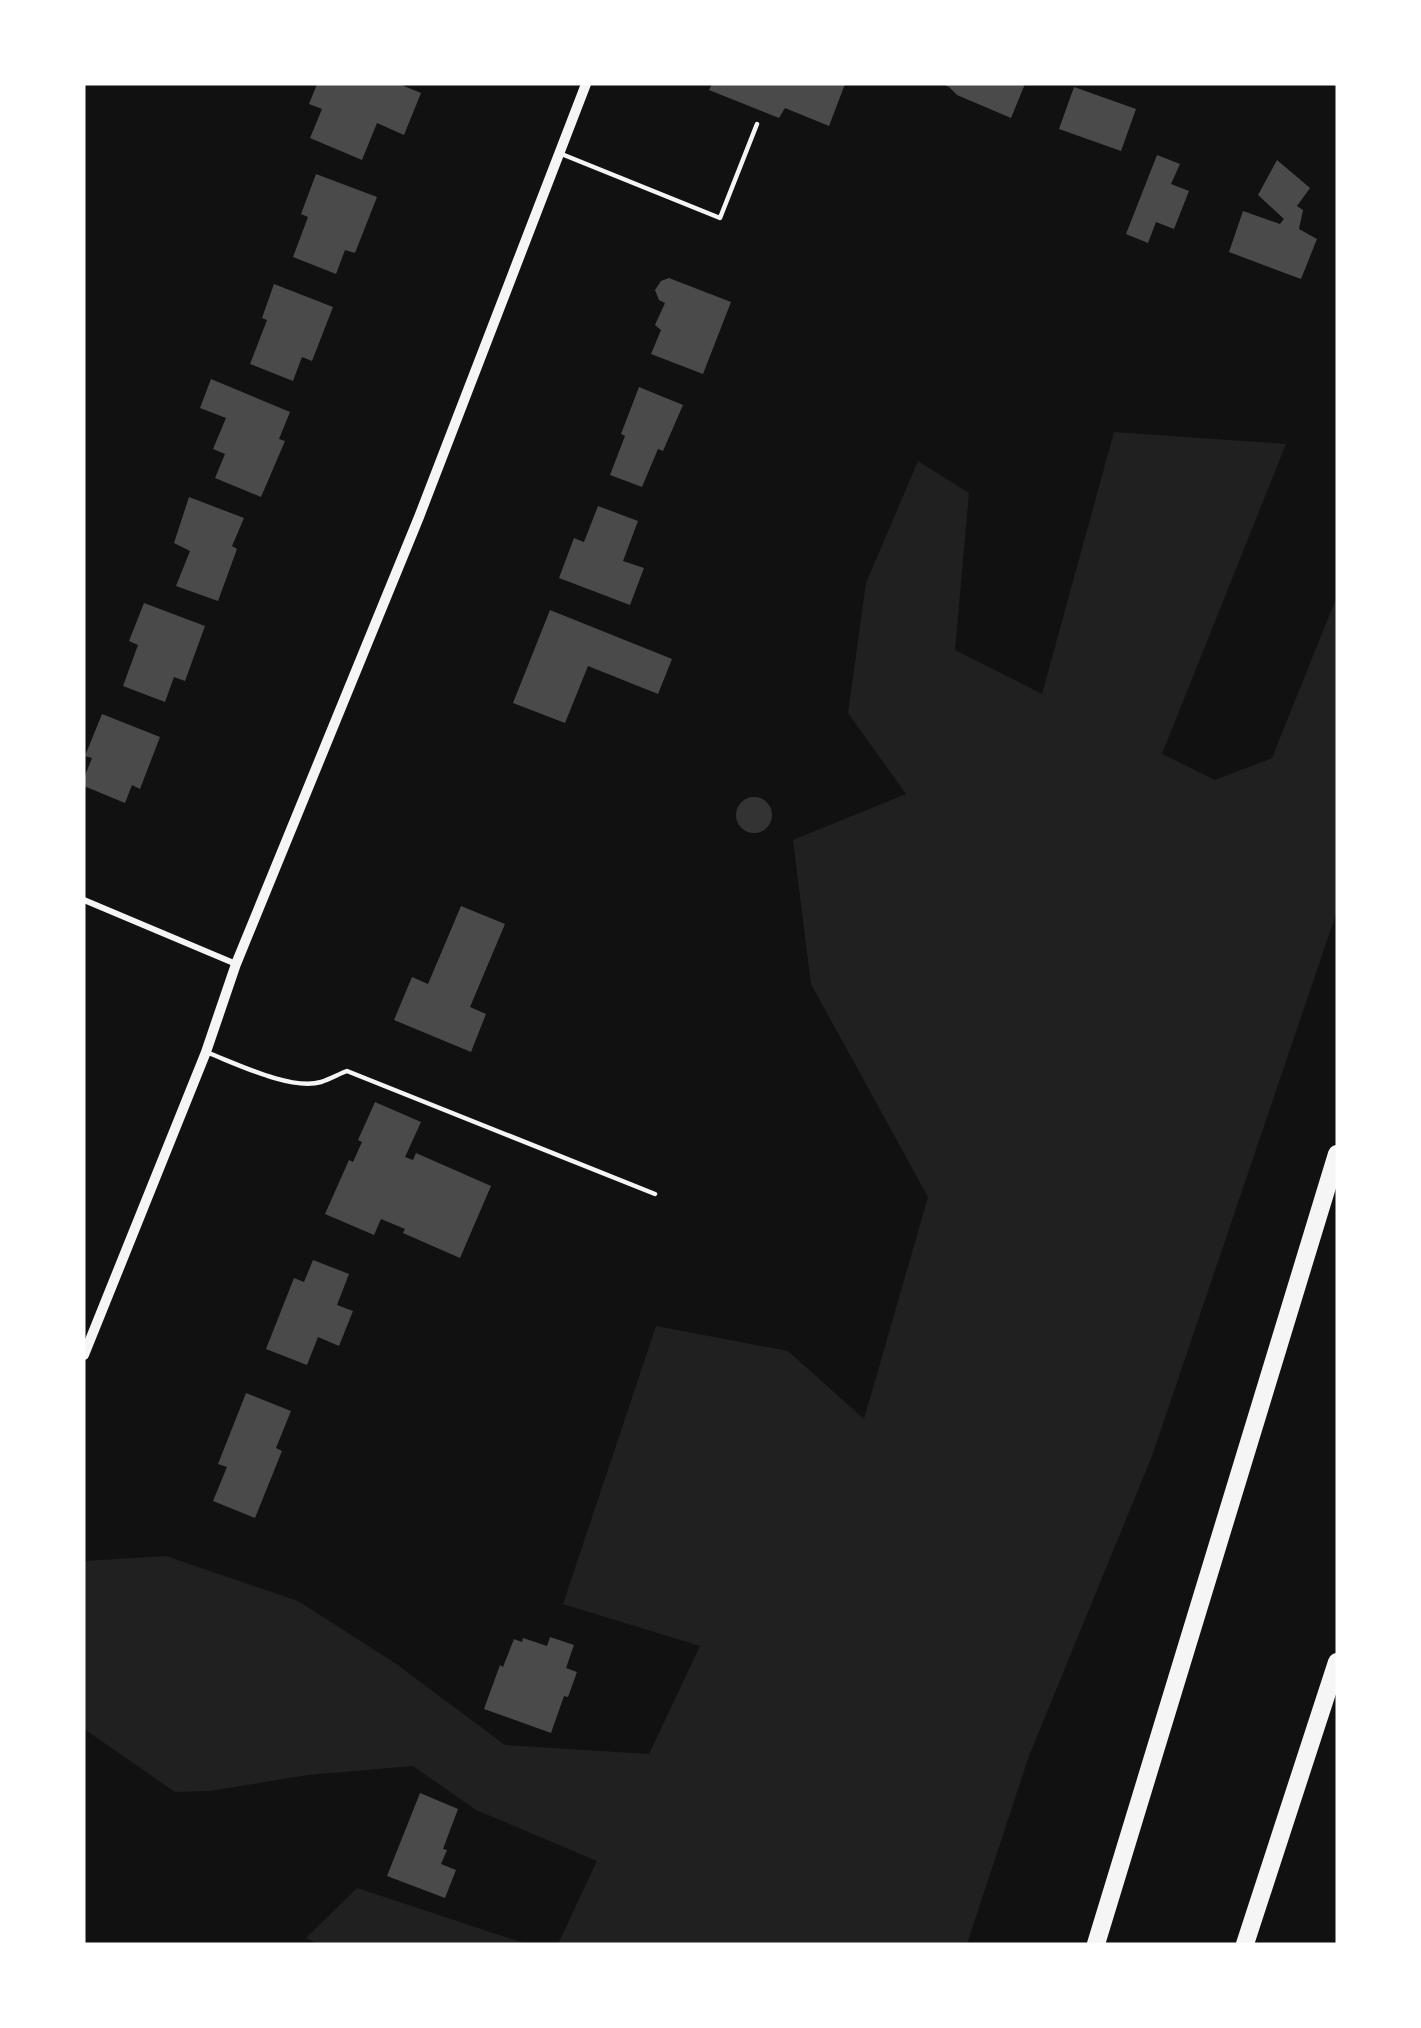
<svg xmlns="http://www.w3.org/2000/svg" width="1421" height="2028" font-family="Manrope,sans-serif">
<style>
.green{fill:#202020}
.water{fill:#333}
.building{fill:#4a4a4a}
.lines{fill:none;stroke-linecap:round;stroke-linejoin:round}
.service{stroke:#f5f5f5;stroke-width:4.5}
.minor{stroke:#f5f5f5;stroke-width:6}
.tertiary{stroke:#f5f5f5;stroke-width:10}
.motorway{stroke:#f5f5f5;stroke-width:18}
</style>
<rect width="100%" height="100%" fill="#111"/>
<path class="green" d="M1114 432 1286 444 1162 754 1215 780 1272 758 1337 596V911L1152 1456 1029 1756 967 1944H558L597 1861 476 1810 413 1766 308 1775 209 1791 175 1792 84 1729V1561L166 1556 298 1601 395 1663 505 1745 649 1754 700 1646 563 1604 656 1326 788 1351 864 1419 928 1197 811 984 793 840 906 794 848 713 866 583 918 461 969 493 955 650 1042 694Z
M357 1888 527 1944H318L306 1938Z"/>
<path class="water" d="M736 815a18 18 0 1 1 36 0a18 18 0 1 1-36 0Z"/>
<path class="building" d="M317 84H399L421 93 404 135 377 123 362 160 310 138 322 109 309 104Z
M712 84H845L829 126 785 108 779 118 709 90Z
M942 84H1025L1011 118 957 95 949 87Z
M1074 87 1136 109 1121 151 1059 129Z
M1157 155 1180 164 1171 184 1189 191 1174 229 1156 222 1148 243 1126 234Z
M1277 160 1310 188 1297 206 1303 210 1299 229 1317 239 1301 279 1229 252 1243 211 1280 224 1284 219 1258 195Z
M316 174 377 197 355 253 345 250 336 274 293 257 308 217 301 214Z
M669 278 731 302 703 374 651 354 661 330 655 325 665 303 659 300 655 290 661 281Z
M274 284 333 307 312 361 302 357 293 381 250 364 267 320 262 318Z
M211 379 290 412 279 439 285 441 261 497 215 478 225 454 213 449 226 418 200 408Z
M639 387 683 405 663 451 658 449 642 487 610 475 625 436 621 434Z
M189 497 244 518 232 546 237 549 218 601 176 586 190 551 174 543Z
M598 506 638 521 623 561 644 568 630 605 559 578 574 538 584 542Z
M144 603 205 626 185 681 174 677 165 702 123 686 138 645 129 641Z
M550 610 672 659 658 694 588 666 565 723 513 703Z
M102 714 160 737 140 789 132 785 125 803 84 786V778L92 758 85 756Z
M461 906 505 924 470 1007 486 1014 471 1052 394 1020 412 977 428 984Z
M375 1102 421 1122 405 1157 413 1160 416 1153 491 1186 460 1258 403 1233 405 1229 381 1219 374 1235 325 1214 349 1160 353 1162 362 1142 358 1140Z
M313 1260 349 1274 337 1305 353 1311 339 1346 318 1337 307 1365 266 1349 294 1278 304 1282Z
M246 1393 291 1411 276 1448 282 1451 255 1518 213 1501 227 1467 218 1464Z
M550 1637 574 1645 566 1668 577 1672 568 1697 564 1696 551 1733 484 1709 500 1665 503 1667 514 1639 522 1642 523 1638 547 1646Z
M420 1793 458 1809 443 1849 447 1850 441 1864 456 1870 445 1898 387 1876Z"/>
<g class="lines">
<path class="service" d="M559 153 720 218 757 124
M206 1052C235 1063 291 1091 321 1082 330 1079 339 1074 347 1071L655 1194"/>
<path class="minor" d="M84 900 236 964"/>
<path class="tertiary" d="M84 1355 206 1052 236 964 419 517 586 84"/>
<path class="motorway" d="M1096 1944 1337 1154
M1245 1944 1337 1662"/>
</g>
<rect width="1421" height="2028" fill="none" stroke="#ffffff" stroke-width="171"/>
</svg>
